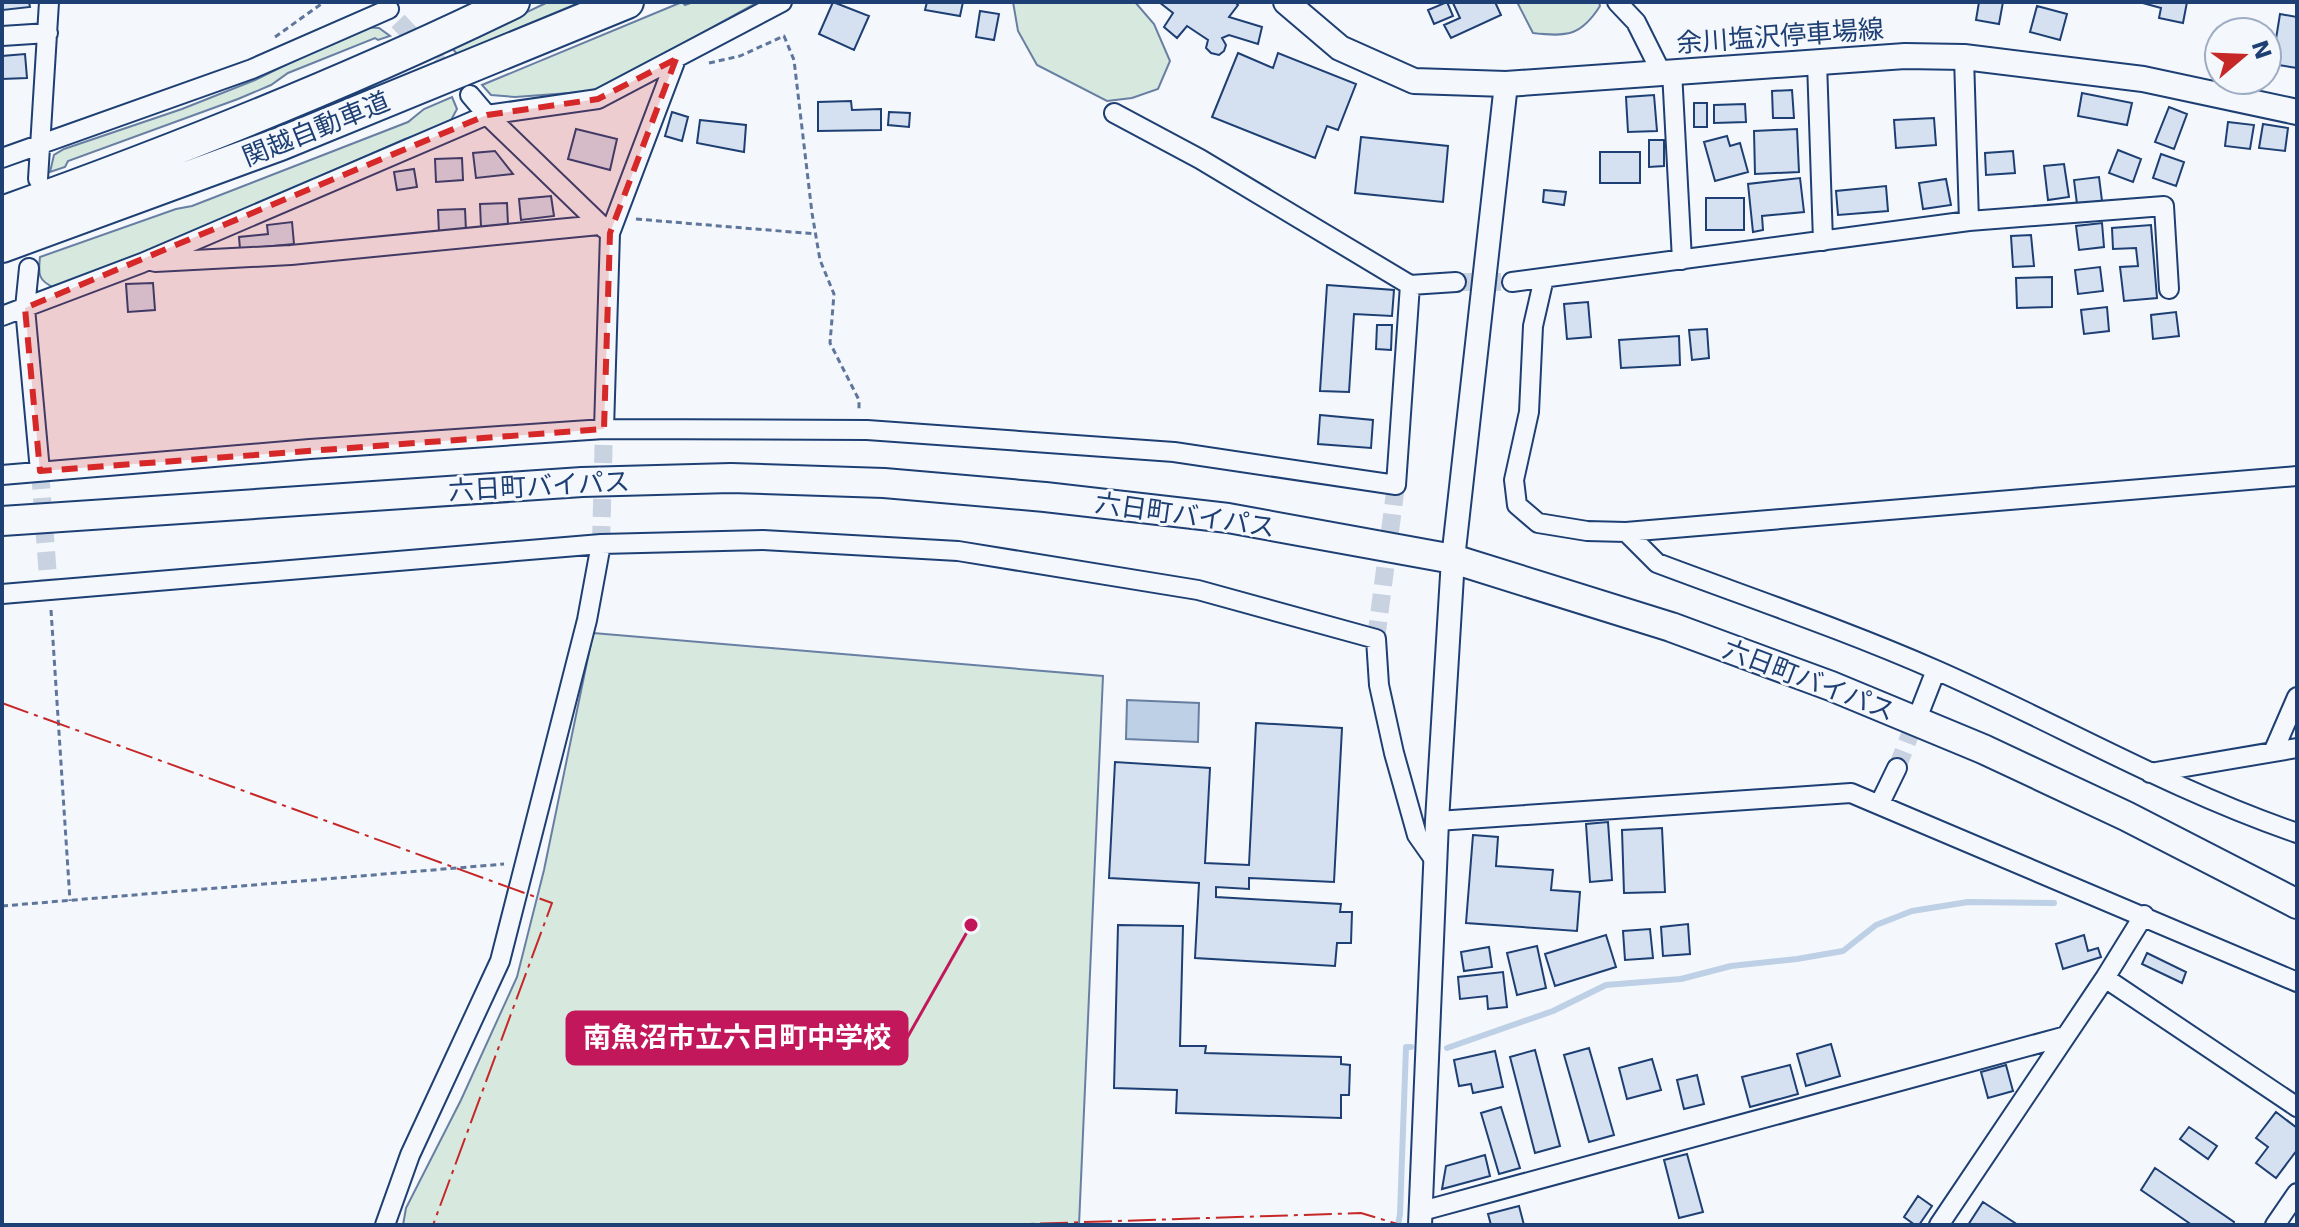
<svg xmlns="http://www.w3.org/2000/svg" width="2299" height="1227" font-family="'DejaVu Sans','Noto Sans JP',sans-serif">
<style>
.green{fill:#d7e8df;stroke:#687fa3;stroke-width:2}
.water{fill:#bed0e5;stroke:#687fa3;stroke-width:2}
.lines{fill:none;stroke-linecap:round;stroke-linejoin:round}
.stream{stroke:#bed0e5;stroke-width:6}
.building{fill:#d5e0f0;stroke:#1d3f73;stroke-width:2}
.minor-tunnel{stroke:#c9d2e0;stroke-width:18;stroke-dasharray:18 9;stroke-linecap:butt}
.minor-casing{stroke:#1d3f73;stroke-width:22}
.tertiary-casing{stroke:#1d3f73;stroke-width:26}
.secondary-casing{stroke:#1d3f73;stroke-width:28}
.trunk-casing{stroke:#1d3f73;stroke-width:32}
.motorway-casing{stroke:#1d3f73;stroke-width:36}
.path{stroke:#5e769c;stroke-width:3;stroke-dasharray:6 4;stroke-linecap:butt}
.minor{stroke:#f4f7fb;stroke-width:18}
.tertiary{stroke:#f4f7fb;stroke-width:22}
.secondary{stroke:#f4f7fb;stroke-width:24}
.trunk{stroke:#f4f7fb;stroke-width:28}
.motorway{stroke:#f4f7fb;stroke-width:32}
.power{stroke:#c62828;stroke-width:2;stroke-dasharray:28 6 4 6;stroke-linecap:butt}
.marked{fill:#d62828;fill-opacity:0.2;stroke:#d62828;stroke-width:6;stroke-dasharray:16 10;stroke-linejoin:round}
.labels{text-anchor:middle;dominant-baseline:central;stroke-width:6;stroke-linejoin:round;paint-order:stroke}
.street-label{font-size:26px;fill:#1d3f73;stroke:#f4f7fb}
.leader{fill:none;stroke:#c2185b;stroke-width:3}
.callout-dot{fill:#c2185b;stroke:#f4f7fb;stroke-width:3}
.callout{fill:#c2185b;stroke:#c2185b;stroke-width:3}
.callout-label{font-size:28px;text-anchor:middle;font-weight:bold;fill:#fff}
</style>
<rect width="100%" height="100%" fill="#f4f7fb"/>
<path class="green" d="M548 2H581L457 54 452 48Z
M682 2 685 5 693 2 756 3 597 91 515 97 491 95 482 85Z
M1013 2H1135L1154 24 1170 61 1158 89 1132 98 1107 101 1037 65 1018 31Z
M1517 2H1599L1600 6C1581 36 1567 37 1533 33Z
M363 27 379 28 390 36 378 40 375 38 288 73 271 85 238 99 68 161 65 167 50 172 54 155 64 149 182 109 255 80Z
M452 97 457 109 449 124 405 139 166 244 55 288C38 281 38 274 40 257L176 209 192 206 408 122 424 109Z
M593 633 1103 676 1079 1225H403L406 1208 461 1100 517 977 544 870Z"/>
<path class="water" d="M1127 700 1199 703 1198 742 1126 739Z"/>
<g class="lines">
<path class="stream" d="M1447 1048 1553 1011 1606 985 1681 979 1731 966 1797 959 1843 951 1876 925 1912 911 1968 902 2054 903
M1398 1225 1400 1214 1406 1047H1411"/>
</g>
<path class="building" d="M2 2H29L30 7 3 10Z
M833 2 869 16 854 50 819 34Z
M927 2H963L960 16 925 10Z
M1159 2H1235L1238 5 1229 17 1262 27 1258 44 1229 35 1222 38 1226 45 1224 51 1219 55 1211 53 1206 48 1208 40 1187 26 1177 38 1164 27 1173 13Z
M1447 2 1453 16 1434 24 1428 10Z
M1495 2 1501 15 1451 38 1444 25 1460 18 1453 3Z
M1979 2H2003L1999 24 1976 20Z
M2139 2H2187L2183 23 2159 18 2161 8Z
M2037 6 2067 14 2060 40 2030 32Z
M980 11 999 14 994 40 976 37Z
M2280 14 2297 17V68L2272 64Z
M1238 53 1273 68 1278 53 1356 84 1338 130 1327 126 1315 158 1212 117Z
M25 54 27 78 2 79V56Z
M1792 90 1794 118H1773L1772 91Z
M2082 93 2132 103 2127 125 2078 116Z
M1654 95 1657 131 1628 132 1626 97Z
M851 101 852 110 881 109V130L818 131V102Z
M1694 103H1707V127H1694Z
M1745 104 1746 122 1714 123V105Z
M2169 107 2187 114 2174 149 2155 142Z
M672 112 688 117 682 141 665 136Z
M889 112 910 113 909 127 888 125Z
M1934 118 1936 145 1896 148 1894 120Z
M700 120 746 125 744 152 697 143Z
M2228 122 2254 125 2250 149 2225 146Z
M2263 124 2288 128 2285 151 2259 148Z
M576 129 617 139 610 170 568 159Z
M1797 129 1799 172 1755 174 1754 131Z
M1727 136 1730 146 1740 143 1748 172 1715 181 1704 142Z
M1361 137 1448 146 1443 202 1355 193Z
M1649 140H1664V166L1649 167Z
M2118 150 2141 159 2133 182 2109 173Z
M495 151 513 174 476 178 473 153Z
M2013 151 2015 173 1986 175 1985 153Z
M1600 152H1640V183H1600Z
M2161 154 2184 162 2176 186 2153 178Z
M462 158 463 180 436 182 435 159Z
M2064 164 2069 197 2048 200 2044 166Z
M414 169 417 187 397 190 394 172Z
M2099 177 2102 201 2077 204 2074 180Z
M1800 178 1804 212 1762 216 1763 230 1753 232 1748 184Z
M1946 179 1951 205 1923 209 1919 183Z
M1886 186 1888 211 1838 215 1836 191Z
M1544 190 1566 192 1564 205 1543 202Z
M551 196 554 216 521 220 519 199Z
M1706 198H1744V230H1706Z
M507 203 508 225 481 227 480 204Z
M465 209 466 231 439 233 438 210Z
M292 222 294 244 240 249 239 237 268 234 267 225Z
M2102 223 2104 247 2079 250 2076 226Z
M2151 225 2157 298 2124 301 2120 267 2138 266 2136 248 2113 249 2112 228Z
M2031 235 2034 266 2013 267 2011 236Z
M2100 267 2103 291 2078 294 2075 270Z
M2052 277V307L2017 308 2016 278Z
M153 283 155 310 128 312 126 284Z
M1327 285 1394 290 1392 316 1354 314 1349 392 1320 391Z
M1588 302 1591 337 1567 339 1564 304Z
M2107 307 2109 331 2084 334 2081 310Z
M2176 312 2179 336 2153 339 2151 315Z
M1377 325H1392L1391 350 1376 349Z
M1707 329 1709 358 1692 360 1689 330Z
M1679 336 1680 365 1621 368 1619 340Z
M1320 415 1373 420 1371 448 1318 444Z
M1256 723 1342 728 1334 882 1249 878V889L1216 887V897L1341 904 1340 912H1352L1351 943H1337L1335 966 1195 958 1199 883 1109 878 1115 762 1210 768 1205 863 1249 865Z
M1608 822 1612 880 1590 882 1586 824Z
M1662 828 1665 892 1624 893 1622 830Z
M1473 835 1498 837 1496 866 1553 870 1551 890 1580 892 1577 931 1466 923Z
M1688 924 1690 954 1663 956 1661 927Z
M1118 925 1183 926 1180 1046H1206L1205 1053 1341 1057V1064L1350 1065 1349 1095H1341V1118L1176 1113 1177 1090 1114 1088Z
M1650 929 1653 958 1625 960 1623 931Z
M1606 935 1616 967 1555 986 1545 954Z
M2084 935 2088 951 2098 948 2101 957 2063 969 2056 944Z
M1537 946 1546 988 1517 995 1507 953Z
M1489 947 1492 967 1464 971 1461 952Z
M2147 953 2186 972 2182 983 2142 964Z
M1503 972 1507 1007 1488 1009 1487 996 1460 999 1458 977Z
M1831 1044 1840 1076 1806 1086 1797 1054Z
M1589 1048 1614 1135 1589 1142 1564 1055Z
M1535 1050 1560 1146 1535 1153 1510 1057Z
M1495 1051 1503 1087 1473 1093 1471 1084 1459 1086 1454 1060Z
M1652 1059 1661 1090 1627 1099 1619 1068Z
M1790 1065 1798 1094 1750 1107 1742 1077Z
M2006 1065 2013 1091 1988 1098 1981 1072Z
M1697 1075 1704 1104 1684 1109 1677 1080Z
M1501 1107 1520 1168 1499 1174 1481 1113Z
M2276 1112 2297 1128V1150L2276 1178 2256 1163 2268 1147 2256 1138Z
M2189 1127 2217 1146 2208 1159 2180 1139Z
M1687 1154 1703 1212 1679 1218 1664 1160Z
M1485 1155 1490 1176 1442 1189 1446 1166Z
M2155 1168 2234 1222 2233 1225H2192L2141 1190Z
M1918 1196 1932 1206 1919 1225H1915L1904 1217Z
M1983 1202 2018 1225H1968Z
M1519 1206 1524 1225H1491L1488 1214Z"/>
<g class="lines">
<path class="minor-tunnel" d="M398 21 454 79
M1456 282H1512
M40 471 49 590
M601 544 604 429
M1376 639 1396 485
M1897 768 1918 714"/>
<g class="minor-casing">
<path id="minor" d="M1617 2 1636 22 1661 72
M2 36 48 33
M1817 62 1823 241
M1672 71 1682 260
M470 95 487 115 605 229
M1114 113 1200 159 1410 285 1456 282
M2 158 252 69 389 9
M38 179 49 2
M1969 221 2164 206 2169 289
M155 262 291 255 599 225
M29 268 25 308 40 471
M1544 278 1533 326 1529 412 1514 480 1517 505 1538 523 1587 531 1626 532 2297 476
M1512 282 1969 221 1964 57
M2 316 142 263 487 115 598 99 782 2
M604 429 610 233 676 59
M2 475 310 449 604 429 867 430 1174 452 1396 485 1410 285
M1626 532 1657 563C1750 598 1845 630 1936 670 2057 723 2171 790 2297 833
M2 594 601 544 763 540 958 551 1198 590 1376 639 1379 685 1394 753 1417 835 1436 862
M1920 711 1936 670
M2274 750 2297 697
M2150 773 2297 748
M1880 803 1897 768
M1437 821 1851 793 2297 982
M2105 978 2297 1107
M1422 1211 2066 1036
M385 1225 410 1155 500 961 587 620 601 544
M1939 1225 2105 978 2144 915
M2275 1225 2297 1193"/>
</g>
<g class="tertiary-casing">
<path id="tertiary" d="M1420 1225 1437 821 1453 559 1506 84"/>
</g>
<g class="secondary-casing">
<path id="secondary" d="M1286 2 1340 48 1414 81 1506 84 1905 56 1964 57 2143 79 2297 112"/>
</g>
<g class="trunk-casing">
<path id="trunk" d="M2 521 582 482 731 478 884 483 1045 497 1228 518 1453 559 1671 627 1831 686 1983 749 2126 816 2297 904"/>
</g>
<g class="motorway-casing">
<path id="motorway" d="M2 213C175 151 347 83 513 2
M2 246 280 144 627 2"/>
</g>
<path class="path" d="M275 37 324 2
M709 63 740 56 784 36 794 60 812 213 820 260 834 294 830 343 859 400V410
M636 219 816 234
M51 610 70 901
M2 906 504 864"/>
<use href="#minor" class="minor"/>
<use href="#tertiary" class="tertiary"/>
<use href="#secondary" class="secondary"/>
<use href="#trunk" class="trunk"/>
<use href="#motorway" class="motorway"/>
<path class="power" d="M2 703 552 903 433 1225
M996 1225 1361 1213 1401 1225"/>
</g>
<path class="marked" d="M676 59 610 233 604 429 40 471 25 308 487 115 598 99Z"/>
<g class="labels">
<g class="street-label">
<text transform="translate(1780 36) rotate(-4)">余川塩沢停車場線</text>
<text transform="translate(316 129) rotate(-22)">関越自動車道</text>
<text transform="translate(539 486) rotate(-3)">六日町バイパス</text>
<text transform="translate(1185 515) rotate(8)">六日町バイパス</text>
<text transform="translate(1809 680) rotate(21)">六日町バイパス</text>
</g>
</g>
<path class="leader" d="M971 925L907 1038"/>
<circle class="callout-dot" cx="971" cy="925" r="8"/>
<rect class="callout" x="567" y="1012" width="340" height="52" rx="8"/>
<g class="callout-label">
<text x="737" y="1047">南魚沼市立六日町中学校</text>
</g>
<rect width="2299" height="1227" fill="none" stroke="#1d3f73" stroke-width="8"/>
<g transform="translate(2243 56) rotate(71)"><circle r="38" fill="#f4f7fb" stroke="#9eadc5" stroke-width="2"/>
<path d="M0-6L14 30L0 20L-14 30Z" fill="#c62828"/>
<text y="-12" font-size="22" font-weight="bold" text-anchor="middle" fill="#1d3f73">N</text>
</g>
</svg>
